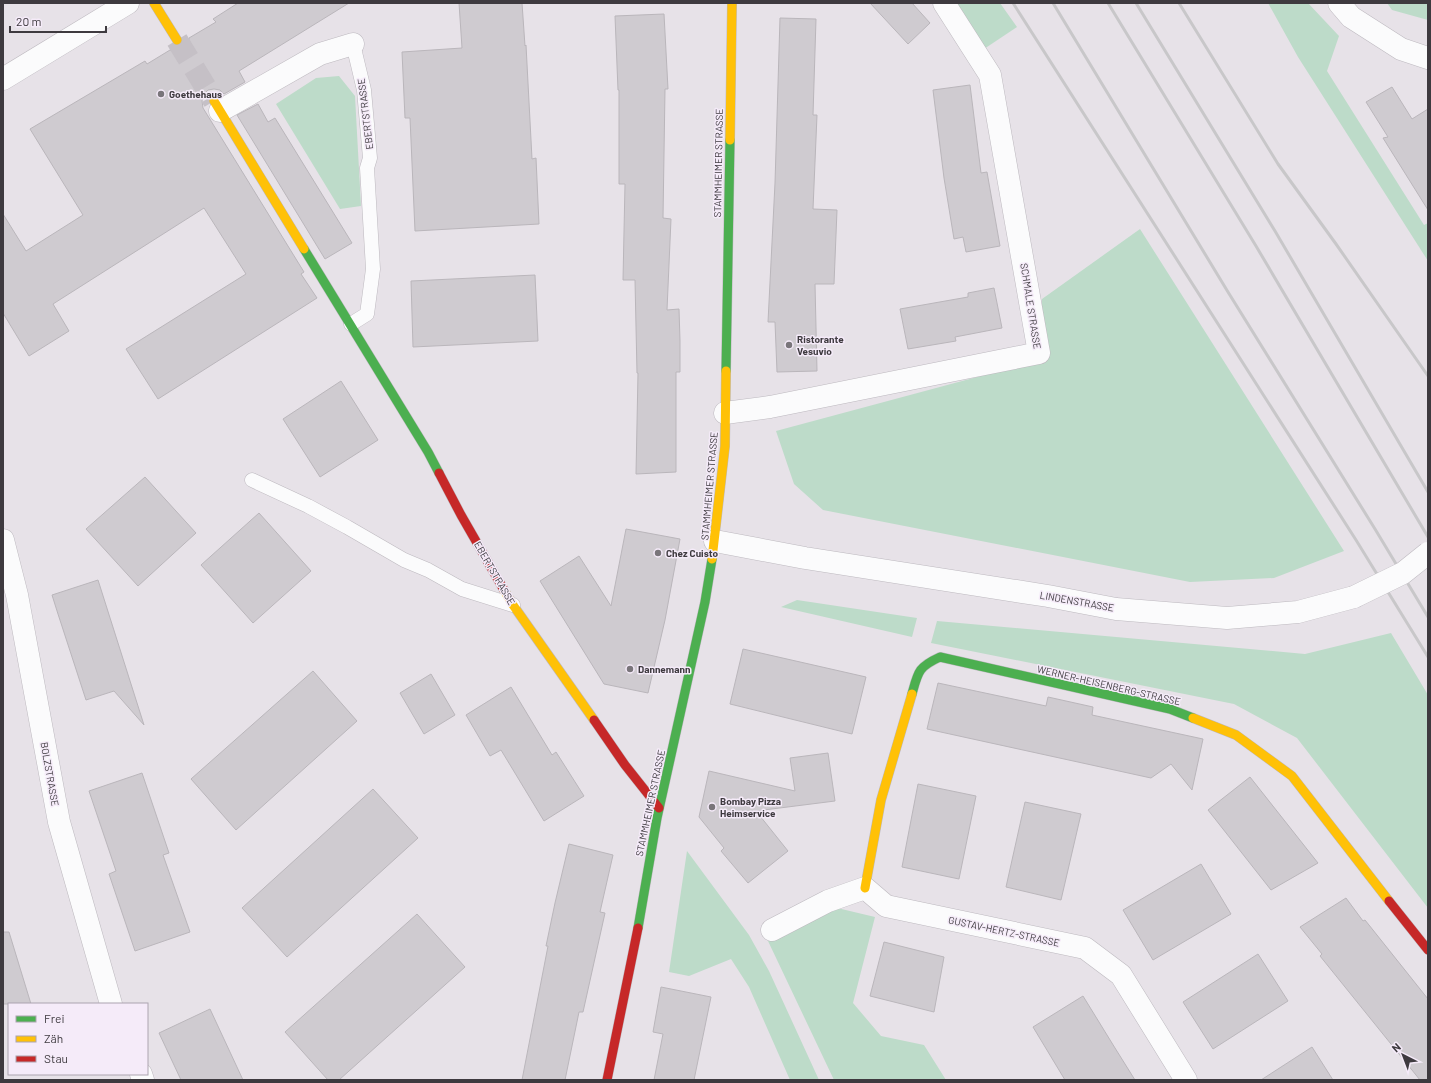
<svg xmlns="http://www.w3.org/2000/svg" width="1431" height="1083" viewBox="0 0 1431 1083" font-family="Barlow,sans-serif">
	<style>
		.green { fill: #bddbc9 }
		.building { fill: #cfcbd0; stroke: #bab6bb }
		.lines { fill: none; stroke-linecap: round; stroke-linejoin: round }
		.secondary-tunnel { stroke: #c5c0c6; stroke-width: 22; stroke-dasharray: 22 11; stroke-linecap: butt }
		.lane-casing { stroke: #bdb9bf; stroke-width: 15 }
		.street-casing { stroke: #bdb9bf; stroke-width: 23 }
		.fast-casing { stroke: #bdb9bf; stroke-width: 10 }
		.slow-casing { stroke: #bdb9bf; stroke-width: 10 }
		.jam-casing { stroke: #bdb9bf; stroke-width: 10 }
		.lane { stroke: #fbfbfc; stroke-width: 14 }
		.street { stroke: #fbfbfc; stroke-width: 22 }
		.fast { stroke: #4caf50; stroke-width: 9 }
		.slow { stroke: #ffc107; stroke-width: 9 }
		.jam { stroke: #c62828; stroke-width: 9 }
		.rail { stroke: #c8c7c9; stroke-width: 3 }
		.street-bridge-casing { stroke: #bdb9bf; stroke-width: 23; stroke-linecap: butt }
		.street-bridge { stroke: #fbfbfc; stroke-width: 22 }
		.poi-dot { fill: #79757a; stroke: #f5ebf9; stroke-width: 1.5 }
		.labels { text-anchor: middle; stroke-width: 3; stroke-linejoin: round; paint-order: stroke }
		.poi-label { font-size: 10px; font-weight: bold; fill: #3e3a3f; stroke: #f5ebf9; text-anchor: start }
		.street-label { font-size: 10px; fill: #3e3a3f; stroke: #f5ebf9 }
	</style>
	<rect width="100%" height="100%" fill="#e7e2e8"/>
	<!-- green -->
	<path class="green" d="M 954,3 L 1000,3 L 1017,27 L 984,49 Z
		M 1268,3 L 1308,3 L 1339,36 L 1327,71 L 1424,225 L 1428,223 L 1428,261 L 1298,57 Z
		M 1387,3 L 1428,3 L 1428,20 L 1392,10 Z
		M 339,76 L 355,96 L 361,206 L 340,209 L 276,104 L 316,78 Z
		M 1140,229 L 1344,551 L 1274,578 L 1190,582 L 823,510 L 794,484 L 776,431 L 1040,360 L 1042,299 Z
		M 797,600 L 917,618 L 912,637 L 781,607 Z
		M 937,621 L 1305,654 L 1391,633 L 1428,695 L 1428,908 L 1297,738 L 1234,704 L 931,643 Z
		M 687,851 L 749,935 L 769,971 L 819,1080 L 790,1080 L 749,987 L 731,959 L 689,976 L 669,972 Z
		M 833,907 L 875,917 L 853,1003 L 881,1036 L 924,1045 L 946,1080 L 834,1080 L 768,941 Z"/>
	<!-- building -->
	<path class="building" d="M 238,3 L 349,3 L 239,71 L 245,82 L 224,94 L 220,90 L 214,89 L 208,90 L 203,95 L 202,101 L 203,108 L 304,272 L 301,274 L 317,298 L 158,399 L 126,349 L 246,274 L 204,208 L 53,304 L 69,331 L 29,356 L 3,313 L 3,214 L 26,251 L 83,215 L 30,129 L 145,61 L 147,64 L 170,50 L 177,52 L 183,51 L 188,46 L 189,38 L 216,22 L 213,19 Z
		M 459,3 L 522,3 L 525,46 L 526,45 L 532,159 L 536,158 L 539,224 L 415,231 L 410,118 L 405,118 L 402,52 L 462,48 Z
		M 870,3 L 912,3 L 930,23 L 908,44 Z
		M 664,14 L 668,89 L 665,89 L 663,218 L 671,219 L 667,310 L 679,309 L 680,341 L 680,372 L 676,372 L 676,472 L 636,474 L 638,373 L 637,373 L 635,280 L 623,280 L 625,184 L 619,184 L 619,90 L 618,90 L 615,16 Z
		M 780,18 L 816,19 L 813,115 L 817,115 L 813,209 L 837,210 L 834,284 L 815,284 L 817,371 L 777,372 L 775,322 L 768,322 L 775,183 Z
		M 970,85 L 981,173 L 987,172 L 1000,246 L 966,252 L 963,237 L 954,239 L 944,178 L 933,90 Z
		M 1392,87 L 1412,119 L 1428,109 L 1428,210 L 1383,138 L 1388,137 L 1366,102 Z
		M 258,104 L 268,122 L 275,118 L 352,243 L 325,259 L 237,115 Z
		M 535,275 L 538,341 L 413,347 L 411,281 Z
		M 994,288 L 1002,328 L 955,337 L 956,341 L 908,349 L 900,309 L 968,297 L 968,293 Z
		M 341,381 L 378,440 L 320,477 L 283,419 Z
		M 145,477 L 196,533 L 138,586 L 86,529 Z
		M 259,513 L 311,571 L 253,623 L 201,565 Z
		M 626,529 L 680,539 L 665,620 L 648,693 L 604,684 L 540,581 L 579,556 L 611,606 Z
		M 98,580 L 144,725 L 114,691 L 86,700 L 58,614 L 52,595 Z
		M 743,649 L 866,677 L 852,734 L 730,704 Z
		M 313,671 L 357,721 L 236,830 L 191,779 Z
		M 431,674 L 455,715 L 424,734 L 400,693 Z
		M 938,683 L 1046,706 L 1048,697 L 1093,707 L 1092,715 L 1203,739 L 1192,790 L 1171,764 L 1151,778 L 927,729 Z
		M 511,687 L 552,755 L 556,752 L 584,796 L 544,821 L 501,750 L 490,756 L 466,715 Z
		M 828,753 L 835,801 L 756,811 L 788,851 L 748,883 L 721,851 L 724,848 L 699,817 L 709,771 L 795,791 L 790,758 Z
		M 142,773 L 169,853 L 163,855 L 190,932 L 135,951 L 109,874 L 116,871 L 89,791 Z
		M 1250,777 L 1318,863 L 1271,890 L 1208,810 Z
		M 918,784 L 976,796 L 959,879 L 902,867 Z
		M 373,789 L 418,838 L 287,957 L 242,908 Z
		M 1025,802 L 1081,814 L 1061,900 L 1006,887 Z
		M 569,844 L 613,855 L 600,912 L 605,913 L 583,1012 L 579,1012 L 565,1080 L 522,1080 L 548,946 L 546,946 L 555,903 Z
		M 1201,864 L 1231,914 L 1153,960 L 1123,910 Z
		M 1346,898 L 1363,921 L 1365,920 L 1428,999 L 1428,1080 L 1420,1080 L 1320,956 L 1322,954 L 1300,927 Z
		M 417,914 L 465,967 L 339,1080 L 328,1080 L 285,1032 Z
		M 3,932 L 9,932 L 31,1004 L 3,1004 Z
		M 884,942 L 944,957 L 934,1012 L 870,996 Z
		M 1258,954 L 1288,1001 L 1213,1049 L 1183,1002 Z
		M 661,987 L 711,997 L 694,1080 L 654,1080 L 663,1034 L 653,1032 Z
		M 1083,996 L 1115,1048 L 1135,1080 L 1065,1080 L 1033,1027 Z
		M 210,1009 L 243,1080 L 181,1080 L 159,1033 Z
		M 1312,1047 L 1333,1080 L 1261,1080 Z"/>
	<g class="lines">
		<!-- secondary-tunnel -->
		<path class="secondary-tunnel" d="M 177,40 L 214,101"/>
		<defs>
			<path id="lane" d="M 351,324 L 367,314 L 373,269 L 367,168 L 370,158 L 364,90 L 353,44
				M 252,480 L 308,506 L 347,527 L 404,560 L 428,570 L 462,589 L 513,605"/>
			<path id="street" d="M 1339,3 L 1351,17 L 1401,49 L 1428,58
				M 3,79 L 128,3
				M 220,111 L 320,54 L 353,44
				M 725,413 L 770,407 L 1039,353 L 990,75 L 944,3
				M 3,540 L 17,595 L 59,822 L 111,1004
				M 715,541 L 805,558 L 1048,596 L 1116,609 L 1227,618 L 1298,612 L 1354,597
				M 772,930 L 828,901 L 865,888 L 886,906 L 1085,948 L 1121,975 L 1186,1080
				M 141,1074 L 143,1080"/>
			<path id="fast" d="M 304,249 L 428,452 L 439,473
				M 726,371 L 730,140
				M 912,694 C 918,672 918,667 940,657 L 1170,709 L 1193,718
				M 638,928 L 657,818 L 705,602 L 712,559"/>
			<path id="slow" d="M 154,3 L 177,40
				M 214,101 L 304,249
				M 730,140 L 732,3
				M 712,559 L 725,446 L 726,371
				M 504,590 L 513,605 L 594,720
				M 1193,718 L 1236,735 L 1292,776 L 1389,901
				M 865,888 L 881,800 L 912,694"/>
			<path id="jam" d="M 439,473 L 461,515 L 504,590
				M 594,720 L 625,765 L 659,808
				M 1389,901 L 1428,950
				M 607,1080 L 638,928"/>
		</defs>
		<!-- lane casing -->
		<use href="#lane" class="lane-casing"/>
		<!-- street casing -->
		<use href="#street" class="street-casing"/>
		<!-- fast casing -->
		<use href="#fast" class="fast-casing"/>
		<!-- slow casing -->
		<use href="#slow" class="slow-casing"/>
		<!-- jam casing -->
		<use href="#jam" class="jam-casing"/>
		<!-- lane -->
		<use href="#lane" class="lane"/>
		<!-- street -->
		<use href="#street" class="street"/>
		<!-- fast -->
		<use href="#fast" class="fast"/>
		<!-- slow -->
		<use href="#slow" class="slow"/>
		<!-- jam -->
		<use href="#jam" class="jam"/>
		<!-- rail -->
		<path class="rail" d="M 1013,3 L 1356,540 L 1428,657
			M 1053,3 L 1228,292 L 1375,529 L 1428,617
			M 1108,3 L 1256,246 L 1428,537
			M 1136,3 L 1275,231 L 1428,492
			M 1179,3 L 1278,164 L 1336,244 L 1428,376"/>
		<defs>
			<path id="street-bridge" d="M 1354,597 L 1403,573 L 1428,553"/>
		</defs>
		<!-- street-bridge casing -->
		<use href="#street-bridge" class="street-bridge-casing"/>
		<!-- street-bridge -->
		<use href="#street-bridge" class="street-bridge"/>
	</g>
	<!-- markers -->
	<g class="poi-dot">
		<circle cx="161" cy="94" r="4"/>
		<circle cx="789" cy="345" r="4"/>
		<circle cx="658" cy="553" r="4"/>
		<circle cx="630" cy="669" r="4"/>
		<circle cx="712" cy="807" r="4"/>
	</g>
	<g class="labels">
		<!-- poi labels -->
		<g class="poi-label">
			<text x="169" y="98">Goethehaus</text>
			<text x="797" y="343">Ristorante<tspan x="797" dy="12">Vesuvio</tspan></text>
			<text x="666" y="557">Chez Cuisto</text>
			<text x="638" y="673">Dannemann</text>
			<text x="720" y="805">Bombay Pizza<tspan x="720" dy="12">Heimservice</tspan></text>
		</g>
		<!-- street labels -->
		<g class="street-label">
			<text transform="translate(365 114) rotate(-97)" y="4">EBERTSTRASSE</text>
			<text transform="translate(718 163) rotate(-89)" y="4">STAMMHEIMER STRASSE</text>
			<text transform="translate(1031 306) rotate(81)" y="4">SCHMALE STRASSE</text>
			<text transform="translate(709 486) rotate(-85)" y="4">STAMMHEIMER STRASSE</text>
			<text transform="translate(495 573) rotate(60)" y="4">EBERTSTRASSE</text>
			<text transform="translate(1077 601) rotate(10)" y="4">LINDENSTRASSE</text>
			<text transform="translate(1109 685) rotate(13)" y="4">WERNER-HEISENBERG-STRASSE</text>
			<text transform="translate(50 774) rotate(80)" y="4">BOLZSTRASSE</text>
			<text transform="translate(650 803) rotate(-78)" y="4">STAMMHEIMER STRASSE</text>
			<text transform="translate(1004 931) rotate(12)" y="4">GUSTAV-HERTZ-STRASSE</text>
		</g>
	</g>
	<!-- border -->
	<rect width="1431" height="1083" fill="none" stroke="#3e3a3f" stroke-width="8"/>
	<!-- legend -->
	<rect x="8" y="1003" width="140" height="72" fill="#f5ebf9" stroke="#aca4af"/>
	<rect x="16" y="1016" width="20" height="6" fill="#4caf50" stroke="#aca4af"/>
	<text x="44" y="1023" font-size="12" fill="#3e3a3f">Frei</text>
	<rect x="16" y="1036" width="20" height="6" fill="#ffc107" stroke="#aca4af"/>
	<text x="44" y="1043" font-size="12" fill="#3e3a3f">Zäh</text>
	<rect x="16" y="1056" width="20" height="6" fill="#c62828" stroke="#aca4af"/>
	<text x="44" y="1063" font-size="12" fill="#3e3a3f">Stau</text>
	<!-- north arrow -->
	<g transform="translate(1403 1055) rotate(318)" stroke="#f5ebf9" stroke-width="3" paint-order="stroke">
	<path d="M0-3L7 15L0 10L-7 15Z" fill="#3e3a3f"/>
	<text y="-6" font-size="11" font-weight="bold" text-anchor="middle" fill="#3e3a3f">N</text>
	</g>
	<!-- scale -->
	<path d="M10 26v6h96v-6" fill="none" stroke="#3e3a3f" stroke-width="2"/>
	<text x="16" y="26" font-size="12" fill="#3e3a3f" stroke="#f5ebf9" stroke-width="3" paint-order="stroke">20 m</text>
</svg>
